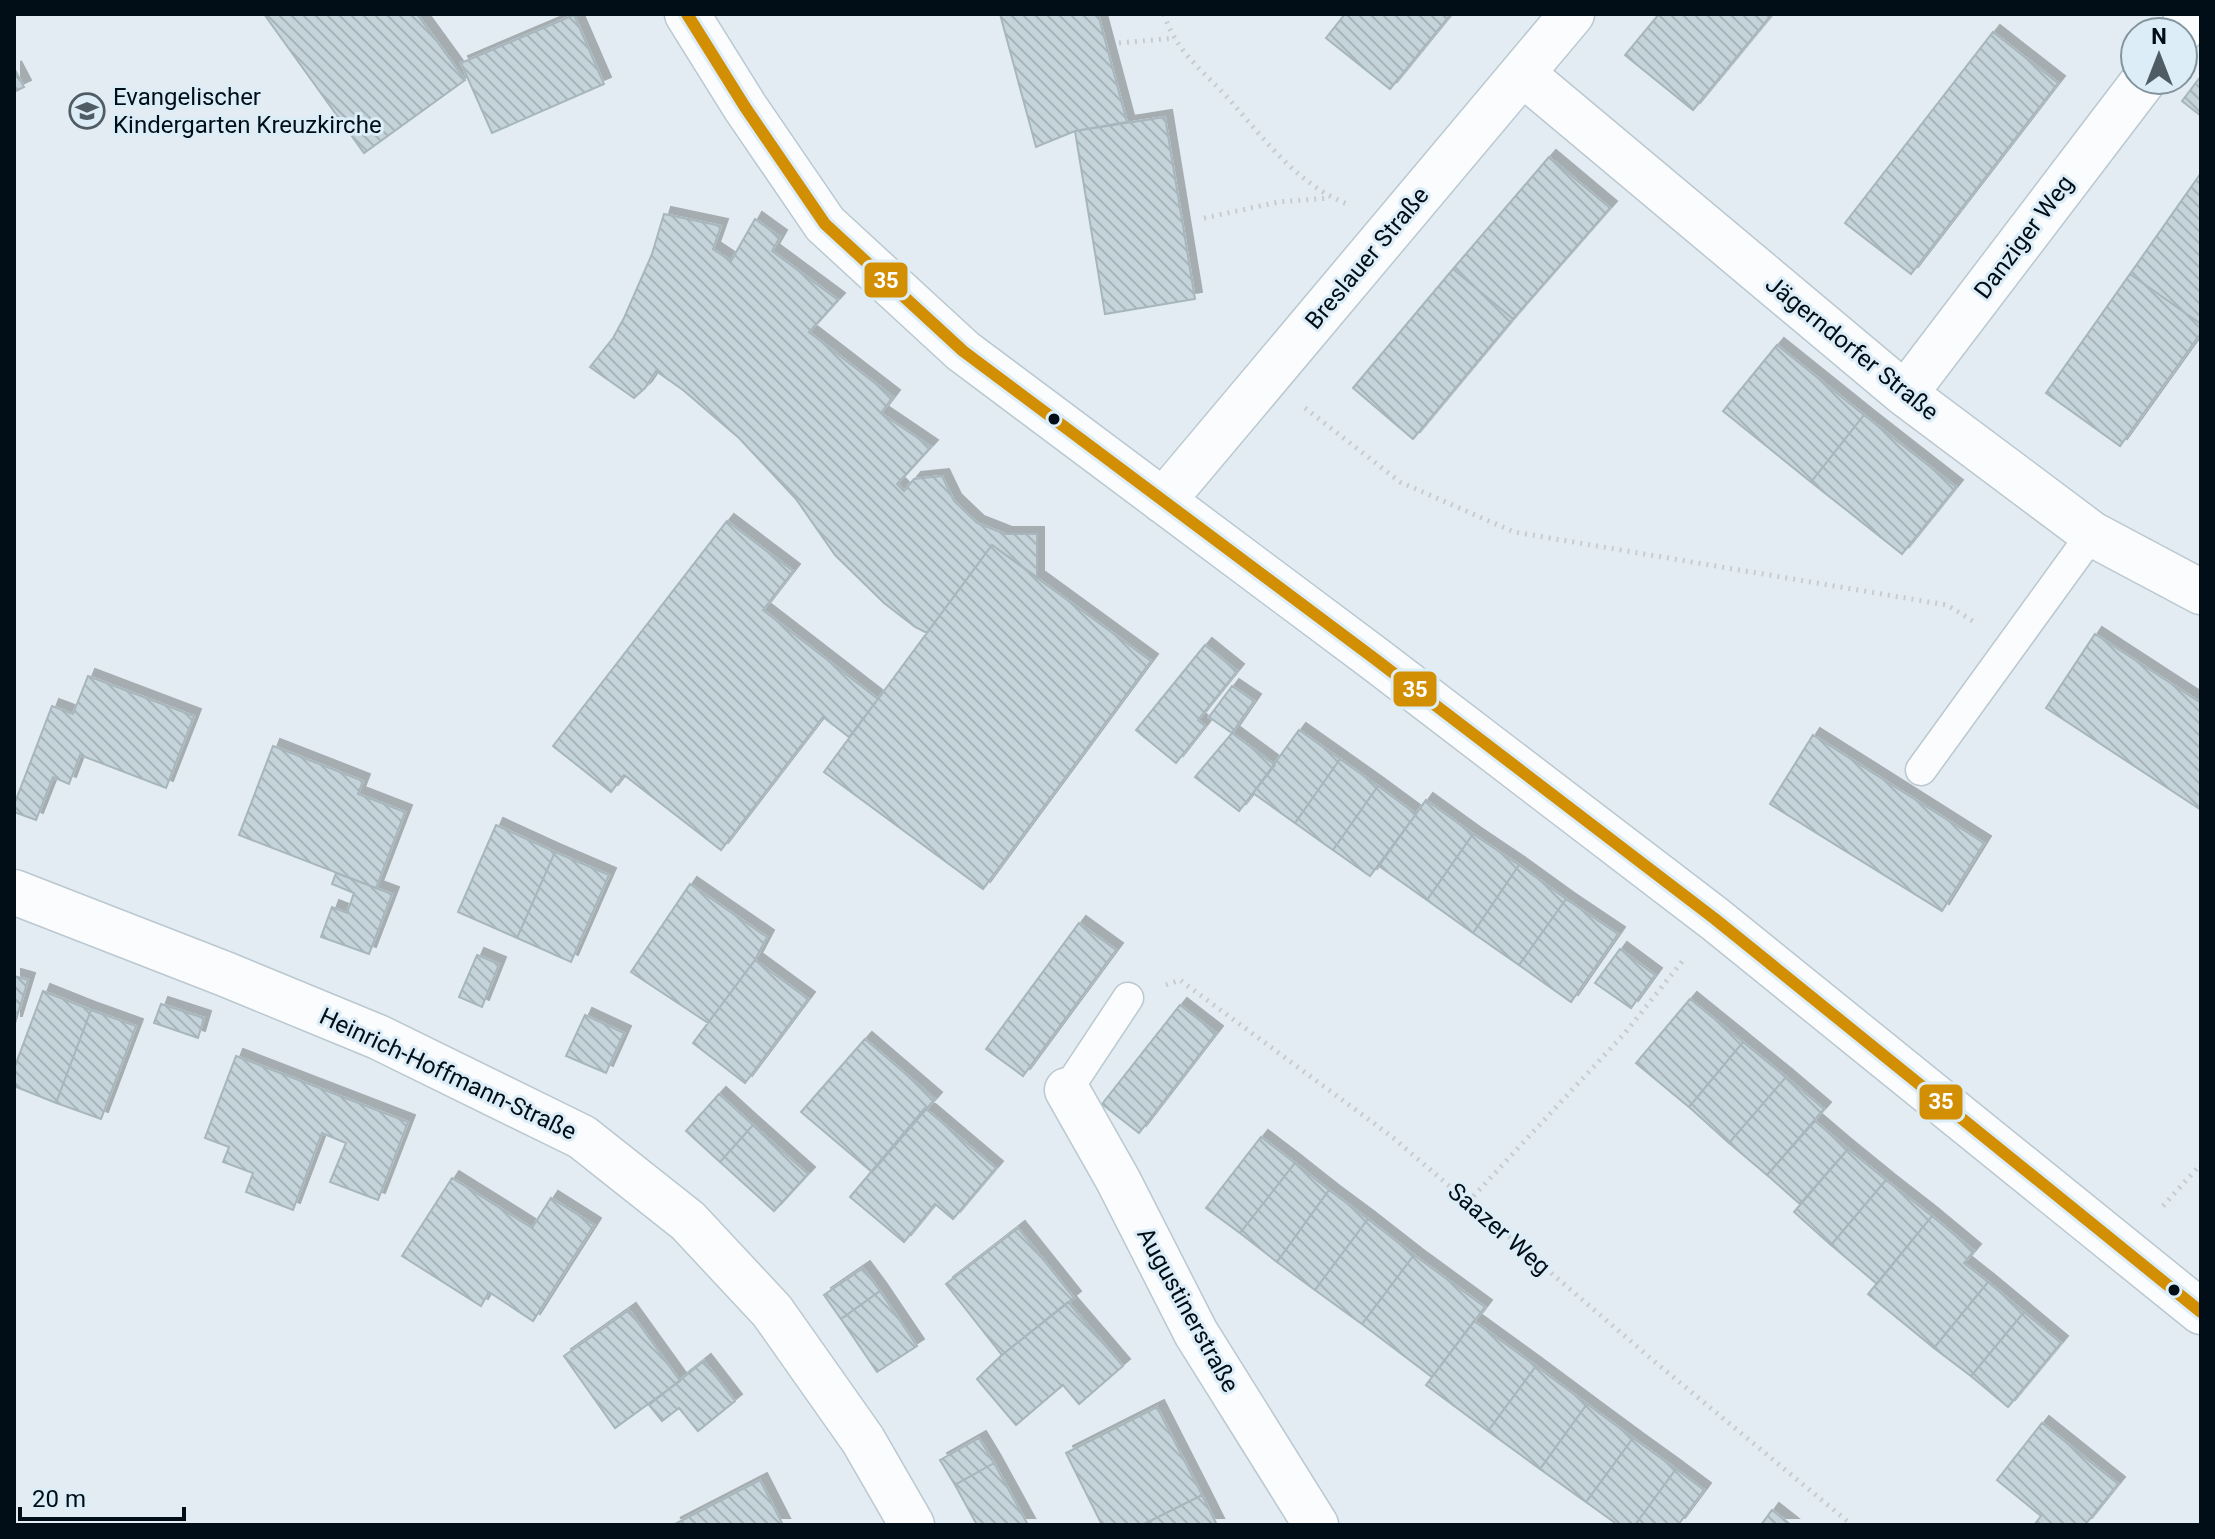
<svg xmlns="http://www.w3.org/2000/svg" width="2215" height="1539" viewBox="0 0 2215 1539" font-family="Roboto,sans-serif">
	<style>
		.building { fill: url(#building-back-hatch); stroke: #a7b6bc; stroke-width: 2; filter: url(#shadow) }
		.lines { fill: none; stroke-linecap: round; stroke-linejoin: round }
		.lane-casing { stroke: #bbc8d0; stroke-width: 33 }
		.street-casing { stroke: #bbc8d0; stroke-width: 47 }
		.path { stroke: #c8ccce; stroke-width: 5; stroke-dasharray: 2 6; stroke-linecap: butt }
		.lane { stroke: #fbfcfd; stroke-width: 30 }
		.street { stroke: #fbfcfd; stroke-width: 44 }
		.bus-1-casing { stroke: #dcedf8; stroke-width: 18 }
		.bus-1 { stroke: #d28f03; stroke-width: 12 }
		.bus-dot { fill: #010e17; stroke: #dcedf8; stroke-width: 3 }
		.labels { text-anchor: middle; stroke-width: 6; stroke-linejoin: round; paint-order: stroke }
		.poi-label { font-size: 24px; fill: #010e17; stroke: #dcedf8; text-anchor: start }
		.street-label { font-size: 24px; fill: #010e17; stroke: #dcedf8 }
		.line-badge { stroke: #dcedf8; stroke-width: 3 }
		.badge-label { font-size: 22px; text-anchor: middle; font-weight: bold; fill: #fff }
	</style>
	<defs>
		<pattern id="building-back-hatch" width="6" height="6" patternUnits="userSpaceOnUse" patternTransform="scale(2)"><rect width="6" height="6" fill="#c5d4da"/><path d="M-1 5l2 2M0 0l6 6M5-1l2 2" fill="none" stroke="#a7b5ba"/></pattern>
		<filter id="shadow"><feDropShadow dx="7" dy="-7" stdDeviation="0" flood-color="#0004"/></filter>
	</defs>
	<rect width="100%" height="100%" fill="#e2ecf2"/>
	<!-- building -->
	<path class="building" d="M 264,14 L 417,14 L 465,80 L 364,153 Z
		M 1000,14 L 1098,14 L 1127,122 L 1075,131 L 1036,147 Z
		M 1345,14 L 1451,14 L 1390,89 L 1326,38 Z
		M 1659,14 L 1772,14 L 1693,110 L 1625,55 Z
		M 574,15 L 604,84 L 492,133 L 461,63 Z
		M 1993,32 L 2058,83 L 1911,274 L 1845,223 Z
		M 14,68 L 24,87 L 14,92 Z
		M 2201,76 L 2201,116 L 2182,101 Z
		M 1165,117 L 1195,299 L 1105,314 L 1075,131 Z
		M 1549,157 L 1610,208 L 1513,319 L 1453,269 Z
		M 2201,173 L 2201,324 L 2130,274 Z
		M 664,214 L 721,226 L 713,249 L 731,261 L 755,219 L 780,237 L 772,251 L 838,300 L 809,332 L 893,397 L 881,413 L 931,447 L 897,484 L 904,491 L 914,479 L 942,476 L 954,501 L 977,523 L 1005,534 L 1037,534 L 1037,577 L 992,545 L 927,633 L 915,627 L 884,603 L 835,555 L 796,499 L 739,438 L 683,390 L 656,371 L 645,388 L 634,398 L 590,367 L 613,338 L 624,318 L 652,254 Z
		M 1453,269 L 1513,319 L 1413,439 L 1353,388 Z
		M 2130,274 L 2201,324 L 2201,333 L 2120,446 L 2046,393 Z
		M 1777,345 L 1864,415 L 1811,482 L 1723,411 Z
		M 1864,415 L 1956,487 L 1902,554 L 1811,482 Z
		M 727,521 L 793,571 L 763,610 L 878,699 L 849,737 L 823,717 L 721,850 L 624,775 L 611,792 L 553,746 Z
		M 992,545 L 1151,661 L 983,889 L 824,772 Z
		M 2095,634 L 2201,703 L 2201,810 L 2046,708 Z
		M 1205,645 L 1237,671 L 1198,720 L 1205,726 L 1176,763 L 1136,730 Z
		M 88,676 L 194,716 L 166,788 L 80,755 L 69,784 L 53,777 L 36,820 L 14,812 L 14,805 L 52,706 L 73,714 Z
		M 1232,686 L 1254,701 L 1232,733 L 1209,717 Z
		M 1299,730 L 1340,759 L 1295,823 L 1253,793 Z
		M 1232,733 L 1275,765 L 1239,811 L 1195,777 Z
		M 1813,735 L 1984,843 L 1942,911 L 1770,804 Z
		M 273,746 L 363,781 L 358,794 L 405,812 L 376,888 L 239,835 Z
		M 1340,759 L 1378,786 L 1333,850 L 1295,823 Z
		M 1378,786 L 1416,814 L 1370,876 L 1333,850 Z
		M 1426,800 L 1473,834 L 1427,900 L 1379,866 Z
		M 496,825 L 555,852 L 517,938 L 458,912 Z
		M 1473,834 L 1519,865 L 1473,933 L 1427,900 Z
		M 555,852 L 609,875 L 571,962 L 517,938 Z
		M 1519,865 L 1566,899 L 1519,965 L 1473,933 Z
		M 336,873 L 392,894 L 369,954 L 321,937 L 332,907 L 347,913 L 354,893 L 332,884 Z
		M 690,884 L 767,937 L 755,960 L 708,1023 L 631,972 Z
		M 1566,899 L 1618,934 L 1571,1002 L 1519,965 Z
		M 1079,923 L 1116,950 L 1023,1076 L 986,1049 Z
		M 1620,949 L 1655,975 L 1631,1008 L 1595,983 Z
		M 477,955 L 499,964 L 482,1007 L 459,997 Z
		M 755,960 L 808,999 L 745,1083 L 693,1043 Z
		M 14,976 L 28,980 L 15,1023 L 14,1023 Z
		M 43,991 L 91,1010 L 56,1103 L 14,1086 L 14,1069 Z
		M 1690,999 L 1743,1042 L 1689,1107 L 1636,1063 Z
		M 161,1004 L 204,1018 L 198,1038 L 154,1023 Z
		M 1180,1005 L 1216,1033 L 1139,1133 L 1102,1104 Z
		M 91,1010 L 136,1026 L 101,1119 L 56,1103 Z
		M 585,1015 L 624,1033 L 606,1073 L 566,1056 Z
		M 865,1039 L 935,1099 L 872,1172 L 801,1112 Z
		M 1743,1042 L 1786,1077 L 1729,1143 L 1689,1107 Z
		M 236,1056 L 408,1122 L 378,1200 L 330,1182 L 346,1143 L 322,1133 L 293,1210 L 246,1192 L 253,1173 L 223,1162 L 229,1147 L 205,1138 Z
		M 1786,1077 L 1824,1109 L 1767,1175 L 1729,1143 Z
		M 719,1094 L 753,1125 L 720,1162 L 686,1131 Z
		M 925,1108 L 996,1168 L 953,1219 L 935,1204 L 904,1242 L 850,1197 Z
		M 1815,1121 L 1848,1149 L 1800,1204 L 1767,1175 Z
		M 753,1125 L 808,1174 L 774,1211 L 720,1162 Z
		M 1261,1137 L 1295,1163 L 1240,1233 L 1206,1208 Z
		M 1848,1149 L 1886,1180 L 1831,1245 L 1794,1212 Z
		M 1295,1163 L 1329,1190 L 1277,1262 L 1240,1233 Z
		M 452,1178 L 532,1228 L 551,1198 L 594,1225 L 533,1321 L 489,1292 L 481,1306 L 402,1256 Z
		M 1886,1180 L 1932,1216 L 1877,1284 L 1831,1245 Z
		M 1329,1190 L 1368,1219 L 1315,1290 L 1277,1262 Z
		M 1932,1216 L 1974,1251 L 1964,1263 L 1988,1282 L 1934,1348 L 1868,1294 Z
		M 1368,1219 L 1414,1255 L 1362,1324 L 1315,1290 Z
		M 1018,1228 L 1074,1298 L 1002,1355 L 946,1284 Z
		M 1414,1255 L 1485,1307 L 1432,1377 L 1362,1324 Z
		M 863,1268 L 880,1291 L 841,1319 L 824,1295 Z
		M 1988,1282 L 2024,1312 L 1971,1376 L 1934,1348 Z
		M 880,1291 L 917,1346 L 877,1372 L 841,1319 Z
		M 1068,1302 L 1123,1366 L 1079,1404 L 1063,1385 L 1016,1425 L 977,1379 L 1002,1355 Z
		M 629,1310 L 680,1381 L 615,1428 L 564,1356 Z
		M 2024,1312 L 2061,1343 L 2008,1407 L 1971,1376 Z
		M 1474,1321 L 1536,1366 L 1488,1431 L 1426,1385 Z
		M 704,1361 L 735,1401 L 698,1431 L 679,1408 L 662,1421 L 649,1405 Z
		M 1536,1366 L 1587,1404 L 1540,1469 L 1488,1431 Z
		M 1587,1404 L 1633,1438 L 1586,1502 L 1540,1469 Z
		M 1157,1407 L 1202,1495 L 1142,1525 L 1102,1525 L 1066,1453 Z
		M 2042,1423 L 2118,1484 L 2085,1525 L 2034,1525 L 2041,1516 L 1997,1480 Z
		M 979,1438 L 994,1463 L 955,1485 L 940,1460 Z
		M 1633,1438 L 1676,1469 L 1635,1525 L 1618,1525 L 1586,1502 Z
		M 994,1463 L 1028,1525 L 977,1525 L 955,1485 Z
		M 1676,1469 L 1704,1490 L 1678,1525 L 1635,1525 Z
		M 760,1480 L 783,1525 L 673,1525 Z
		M 1202,1495 L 1217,1525 L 1142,1525 Z
		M 1772,1510 L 1791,1525 L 1761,1525 Z"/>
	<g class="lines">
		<defs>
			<path id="lane" d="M 1921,770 L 2092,534
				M 1067,1090 L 1128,998"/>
			<path id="street" d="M 687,14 L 745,107 L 825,224 L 963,351 L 1375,659 L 1715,919 L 2201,1312
				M 2180,32 L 2194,14
				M 1523,74 L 1905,394 L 2092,534 L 2201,592
				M 1905,394 L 2144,80
				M 1163,501 L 1572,14
				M 14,892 L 225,974 L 378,1037 L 582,1137 L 688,1221 L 772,1311 L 863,1440 L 912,1525
				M 1067,1090 L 1118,1180 L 1196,1333 L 1316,1525"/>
		</defs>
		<!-- lane casing -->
		<use href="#lane" class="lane-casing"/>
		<!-- street casing -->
		<use href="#street" class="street-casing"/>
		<!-- path -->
		<path class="path" d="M 1164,14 C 1175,50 1202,70 1227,97 C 1262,136 1296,184 1347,204
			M 1119,43 L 1175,38
			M 1204,218 L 1279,202 L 1330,198
			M 1305,408 L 1400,482 L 1514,532 L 1947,605 L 1976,623
			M 1166,985 L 1180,980 L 1391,1136 L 1655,1362 L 1852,1525
			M 1468,1202 L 1625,1033 L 1685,958
			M 2163,1206 L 2201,1164"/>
		<!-- lane -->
		<use href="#lane" class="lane"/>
		<!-- street -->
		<use href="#street" class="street"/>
		<defs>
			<path id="bus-1" d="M 687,14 L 745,107 L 825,224 L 963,351 L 1375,659 L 1715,919 L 2201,1312"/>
		</defs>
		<!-- bus-1 casing -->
		<use href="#bus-1" class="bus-1-casing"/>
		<!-- bus-1 -->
		<use href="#bus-1" class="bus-1"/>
	</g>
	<!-- icons -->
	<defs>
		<symbol id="school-ring" viewBox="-11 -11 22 22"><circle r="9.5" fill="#dcedf8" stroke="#505c64" stroke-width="1.5"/><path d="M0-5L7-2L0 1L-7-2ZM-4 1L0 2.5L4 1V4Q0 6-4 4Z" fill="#505c64"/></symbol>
	</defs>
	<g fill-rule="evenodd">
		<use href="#school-ring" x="67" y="91" width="40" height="40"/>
	</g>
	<!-- markers -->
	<g class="bus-dot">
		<circle cx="1054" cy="419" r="7"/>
		<circle cx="2174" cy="1290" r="7"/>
	</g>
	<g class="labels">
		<!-- poi labels -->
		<g class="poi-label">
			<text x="113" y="105">Evangelischer<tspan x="113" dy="28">Kindergarten Kreuzkirche</tspan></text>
		</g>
		<!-- street labels -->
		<g class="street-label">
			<text transform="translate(2024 237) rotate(-53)" y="8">Danziger Weg</text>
			<text transform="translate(1367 258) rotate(-50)" y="8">Breslauer Straße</text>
			<text transform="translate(1852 348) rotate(39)" y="8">Jägerndorfer Straße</text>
			<text transform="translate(448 1074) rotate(25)" y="8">Heinrich-Hoffmann-Straße</text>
			<text transform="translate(1499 1229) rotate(41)" y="8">Saazer Weg</text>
			<text transform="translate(1188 1310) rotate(61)" y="8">Augustinerstraße</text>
		</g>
	</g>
	<g class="line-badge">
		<rect x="863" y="261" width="46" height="38" rx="8" fill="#d28f03"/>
		<rect x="1392" y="670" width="46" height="38" rx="8" fill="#d28f03"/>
		<rect x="1918" y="1083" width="46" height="38" rx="8" fill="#d28f03"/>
	</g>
	<g class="badge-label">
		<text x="886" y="288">35</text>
		<text x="1415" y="697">35</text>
		<text x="1941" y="1109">35</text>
	</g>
	<!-- border -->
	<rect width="2215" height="1539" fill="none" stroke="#010e17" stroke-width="32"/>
	<!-- north arrow -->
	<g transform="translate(2159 56)"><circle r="38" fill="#dcedf8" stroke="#84949e" stroke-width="2"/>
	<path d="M0-6L14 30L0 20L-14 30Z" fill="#505c64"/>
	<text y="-12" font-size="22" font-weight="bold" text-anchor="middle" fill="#010e17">N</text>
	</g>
	<!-- scale -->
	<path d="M20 1507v12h164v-12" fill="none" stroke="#010e17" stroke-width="4"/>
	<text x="32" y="1507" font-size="24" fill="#010e17" stroke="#dcedf8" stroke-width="6" paint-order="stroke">20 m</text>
</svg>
